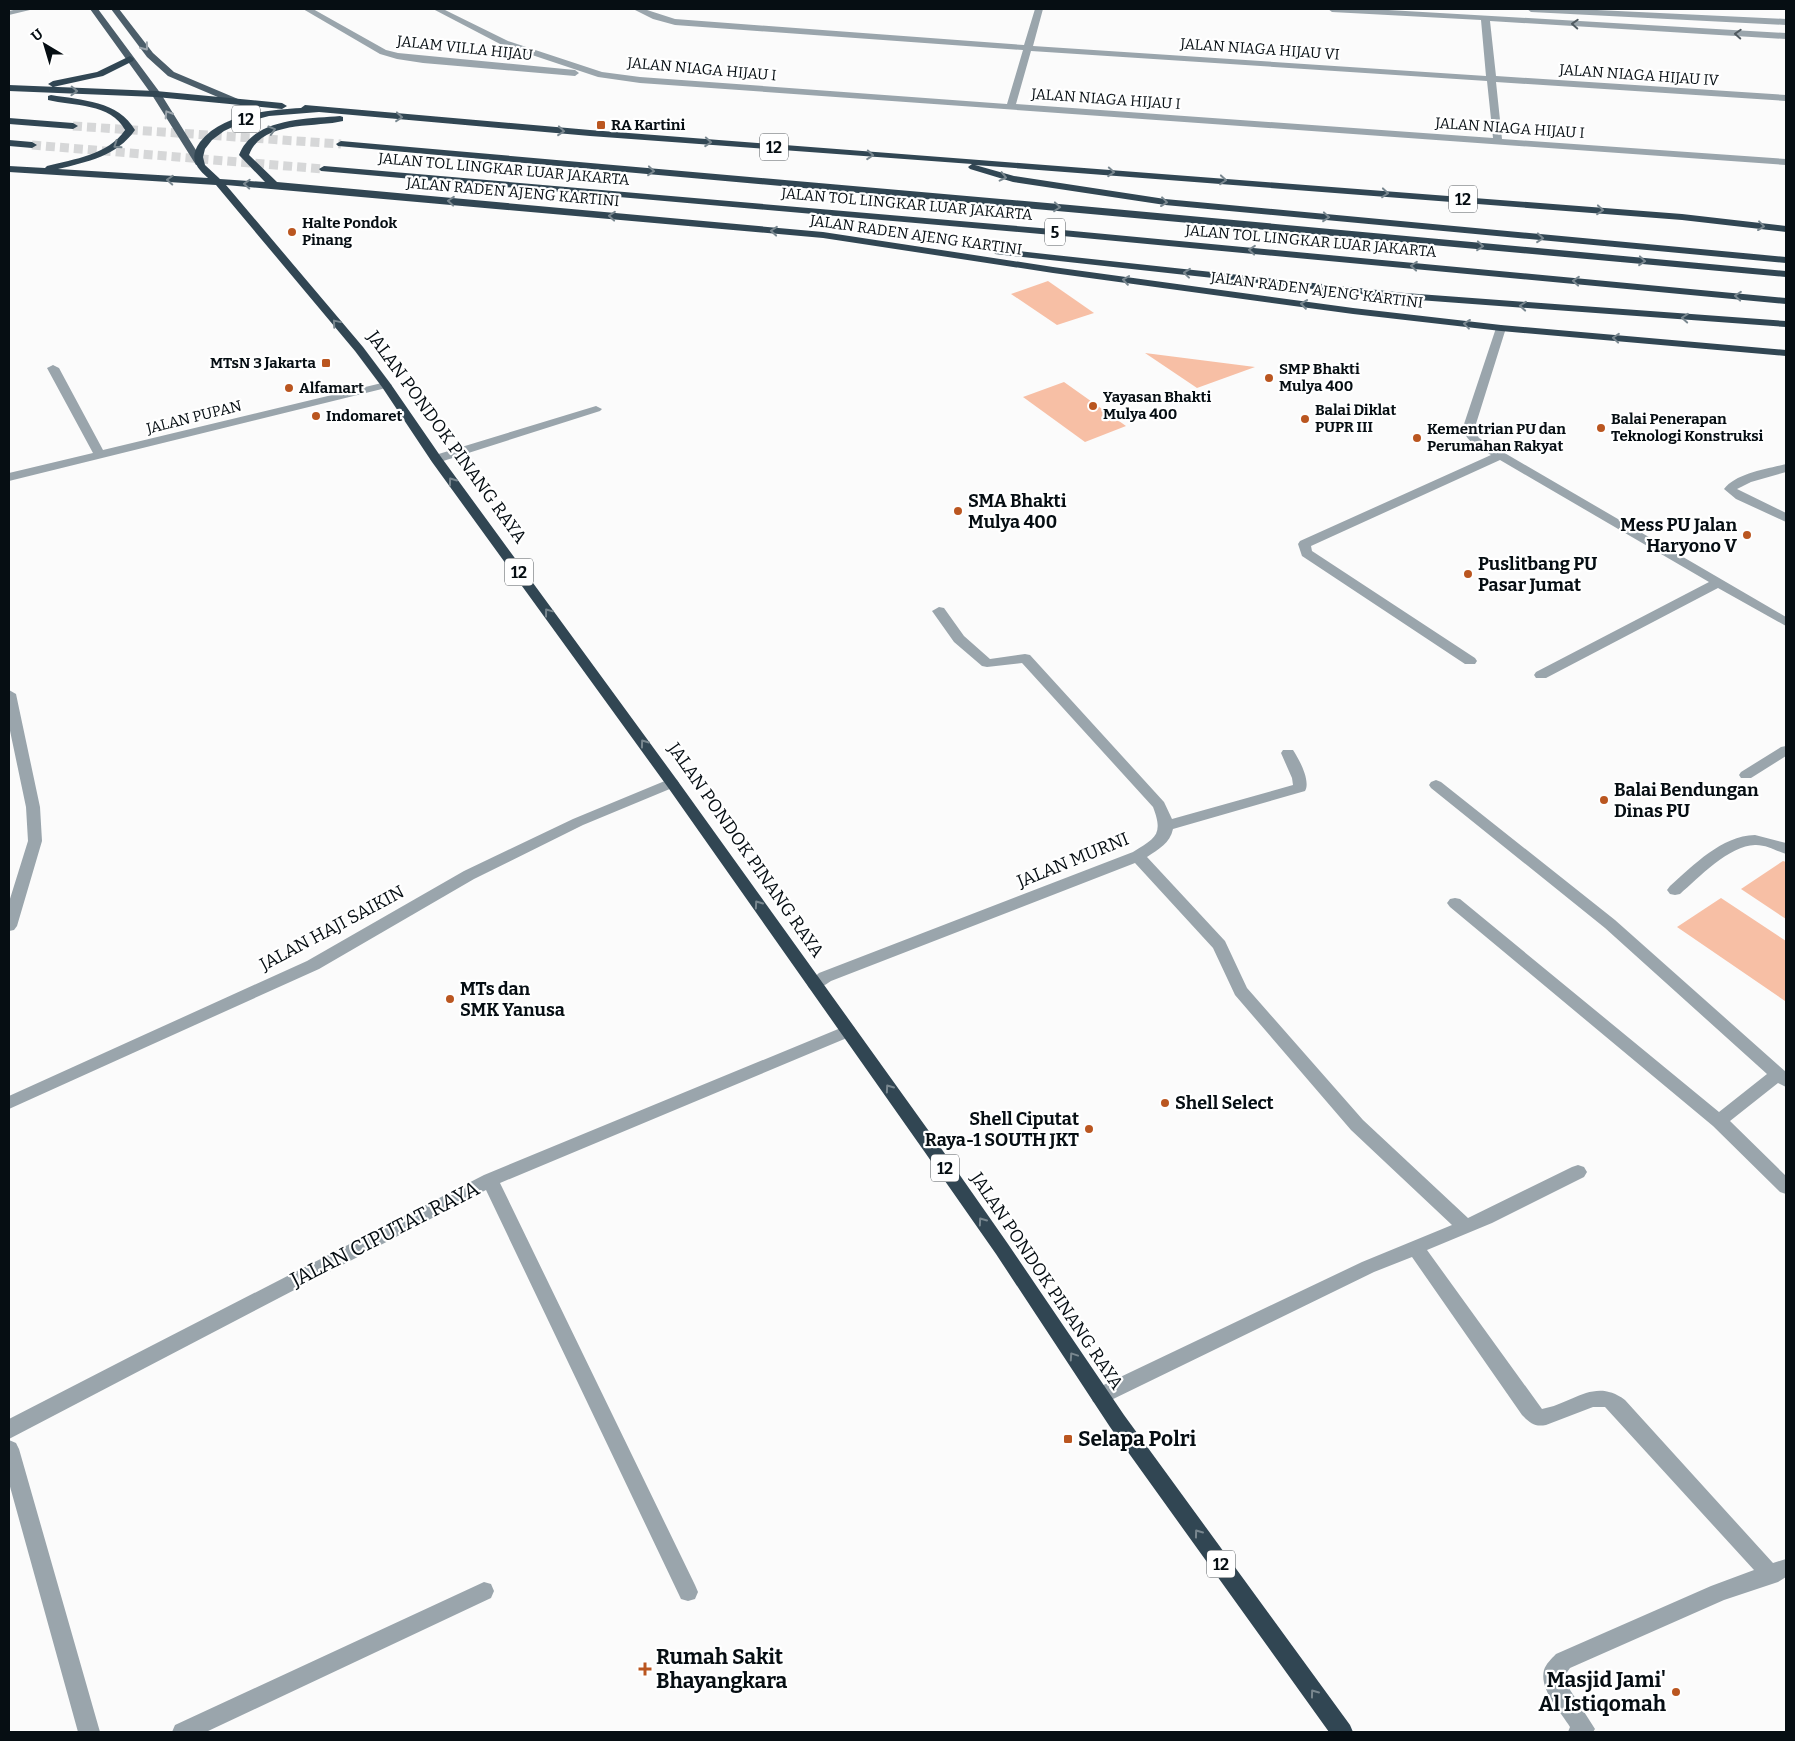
<svg xmlns="http://www.w3.org/2000/svg" width="1795" height="1741" viewBox="0 0 1795 1741" font-family="Bitter,serif">
	<style>
		.green { fill: #f7bfa5 }
		.lines { fill: none; stroke-linecap: round; stroke-linejoin: round }
		.highway-tunnel { stroke: #d6d7d8; stroke-width: 9; stroke-dasharray: 9 5; stroke-linecap: butt }
		.minor { fill: #9aa5ac; fill-rule: evenodd }
		.major { fill: #4c5e6a; fill-rule: evenodd }
		.highway { fill: #314653; fill-rule: evenodd }
		.oneway { stroke: #505a60 }
		.oneway2 { stroke: #9da6ad }
		.oneway3 { stroke: #79878f }
		.poi-dot { fill: #ba5620; stroke: #fff; stroke-width: 2 }
		.labels { text-anchor: middle; stroke-width: 4.5; stroke-linejoin: round; paint-order: stroke }
		.far-street-label { font-size: 15px; fill: #060e13; stroke: #fff }
		.far-poi-label { font-size: 15px; font-weight: bold; fill: #060e13; stroke: #fff; text-anchor: start }
		.shield { fill: #fff; stroke: #51565a; stroke-width: 1 }
		.shield-label { font-size: 16px; font-weight: bold; fill: #060e13 }
		.street-label { font-size: 18px; fill: #060e13; stroke: #fff }
		.poi-label { font-size: 18px; font-weight: bold; fill: #060e13; stroke: #fff; text-anchor: start }
		.near-street-label { font-size: 21px; fill: #060e13; stroke: #fff }
		.near-poi-label { font-size: 21px; font-weight: bold; fill: #060e13; stroke: #fff; text-anchor: start }
	</style>
	<rect width="100%" height="100%" fill="#fbfbfb"/>
	<!-- green -->
	<path class="green" d="M 1048,281 L 1094,313 L 1057,325 L 1011,294 Z
		M 1145,353 L 1255,367 L 1197,388 Z
		M 1064,382 L 1126,426 L 1085,442 L 1023,397 Z
		M 1783,861 L 1786,862 L 1786,919 L 1741,889 Z
		M 1721,898 L 1786,941 L 1785,1001 L 1677,927 Z"/>
	<g class="lines">
		<!-- highway-tunnel -->
		<path class="highway-tunnel" d="M 73,126 L 341,144
			M 32,145 L 324,169"/>
		<!-- minor -->
		<path class="minor" d="M 18,9 L 34,9 L 9,15 L 9,11 Z
			M 303,9 L 313,9 L 386,50 L 398,53 L 575,70 L 579,73 L 575,76 L 423,63 L 397,59 L 380,54 Z
			M 433,9 L 443,9 L 508,41 L 602,72 L 640,77 L 1007,104 L 1023,50 L 675,25 L 653,19 L 633,9 L 644,9 L 675,19 L 1024,45 L 1035,9 L 1043,9 L 1033,46 L 1486,76 L 1481,20 L 1332,12 L 1328,9 L 1371,9 L 1786,33 L 1786,39 L 1490,21 L 1496,76 L 1786,95 L 1786,101 L 1496,82 L 1502,139 L 1786,159 L 1786,165 L 640,83 L 598,77 L 502,45 ZM 1031,51 L 1487,81 L 1493,138 L 1016,104 Z
			M 1527,9 L 1576,9 L 1786,19 L 1786,25 L 1531,12 Z
			M 1501,325 L 1506,328 L 1475,427 L 1476,433 L 1479,438 L 1786,617 L 1786,626 L 1718,588 L 1546,678 L 1536,678 L 1534,675 L 1536,672 L 1709,582 L 1500,460 L 1311,546 L 1312,551 L 1475,658 L 1477,661 L 1475,664 L 1465,664 L 1302,556 L 1298,544 L 1300,541 L 1491,455 C 1479,447 1465,442 1463,427 L 1496,328 Z
			M 53,365 L 59,368 L 103,450 L 386,382 L 392,385 L 390,387 L 9,481 L 9,473 L 93,453 L 47,368 Z
			M 596,406 L 602,409 L 600,411 L 440,462 L 436,463 L 430,459 L 432,456 Z
			M 1786,464 L 1786,472 L 1751,482 L 1737,489 L 1786,513 L 1786,522 L 1736,499 L 1724,489 C 1736,473 1767,469 1786,464 Z
			M 939,607 L 944,608 L 964,636 L 990,659 L 1025,654 L 1030,655 L 1164,802 L 1172,819 L 1293,785 L 1292,778 L 1281,753 L 1283,750 L 1293,750 C 1299,759 1311,781 1305,791 L 1173,829 C 1170,843 1159,849 1147,857 L 1225,941 L 1247,988 L 1363,1120 L 1468,1218 L 1572,1167 L 1578,1165 L 1584,1167 L 1587,1172 L 1584,1177 L 1492,1223 L 1427,1250 L 1542,1409 C 1573,1404 1594,1377 1625,1400 L 1773,1563 L 1786,1559 L 1786,1577 L 1778,1582 L 1724,1600 L 1570,1668 L 1565,1675 L 1565,1682 L 1595,1729 L 1593,1732 L 1568,1732 L 1570,1727 C 1561,1712 1539,1690 1544,1670 C 1546,1664 1551,1659 1556,1654 L 1711,1586 L 1754,1570 L 1605,1407 L 1593,1407 L 1546,1425 C 1534,1427 1530,1423 1522,1415 L 1412,1257 L 1374,1272 L 1107,1402 L 1100,1404 L 1093,1402 L 1091,1396 L 1093,1390 L 1362,1262 L 1452,1225 L 1351,1130 L 1235,995 L 1213,948 L 1135,863 L 831,981 C 823,986 818,991 809,988 L 807,984 L 819,973 L 1133,852 C 1155,838 1164,835 1153,807 L 1022,663 L 987,667 L 982,666 L 954,642 L 932,611 Z
			M 9,690 L 16,694 L 40,807 L 42,841 L 17,926 L 14,930 L 9,931 L 9,902 L 28,841 L 26,807 L 9,726 Z
			M 1786,746 L 1786,756 L 1751,778 L 1741,778 L 1739,775 L 1741,772 L 1781,747 Z
			M 672,778 L 677,780 L 679,783 L 677,786 L 583,825 L 474,879 L 319,969 L 9,1109 L 9,1096 L 307,961 L 464,871 L 573,819 Z
			M 1436,780 L 1441,782 L 1615,920 L 1786,1072 L 1786,1087 L 1778,1083 L 1730,1121 L 1786,1176 L 1786,1194 L 1780,1192 L 1713,1126 L 1450,907 L 1447,903 L 1450,899 L 1455,898 L 1460,899 L 1719,1112 L 1767,1074 L 1605,928 L 1431,788 L 1429,785 L 1431,782 Z
			M 1755,835 L 1786,843 L 1786,854 C 1776,851 1767,845 1756,845 C 1731,844 1698,878 1680,894 L 1675,895 L 1670,894 L 1667,890 L 1670,886 C 1694,865 1721,836 1755,835 Z
			M 848,1025 L 854,1027 L 856,1031 L 854,1035 L 500,1183 L 695,1585 L 698,1592 L 695,1599 L 688,1601 L 681,1599 L 486,1190 L 9,1439 L 9,1419 L 484,1175 Z
			M 9,1440 L 16,1443 L 19,1449 L 100,1732 L 78,1732 L 9,1483 Z
			M 484,1582 L 491,1584 L 494,1591 L 491,1598 L 206,1732 L 172,1732 L 175,1725 Z"/>
		<!-- major -->
		<path class="major" d="M 90,9 L 98,9 L 161,94 L 204,163 L 202,165 L 196,165 L 152,95 Z
			M 111,9 L 119,9 L 153,53 L 174,72 L 238,99 L 238,103 L 232,103 L 168,76 L 147,57 Z"/>
		<!-- highway -->
		<path class="highway" d="M 130,56 L 134,59 L 133,61 L 103,76 L 53,87 L 48,84 L 53,81 L 97,72 Z
			M 9,85 L 156,91 L 282,103 L 287,106 L 282,109 L 156,97 L 9,91 Z
			M 51,95 C 81,100 119,101 135,130 C 117,156 87,162 58,169 L 208,178 C 195,167 189,157 200,142 C 222,114 268,110 301,108 L 305,105 L 590,130 L 1682,214 L 1786,226 L 1786,232 L 1682,220 L 975,165 L 1014,176 L 1165,199 L 1786,257 L 1786,263 L 1165,205 L 1013,182 L 970,169 L 968,167 L 972,164 L 590,136 L 319,112 L 269,116 L 239,124 L 224,131 L 212,140 L 205,149 L 203,157 L 205,165 L 220,179 L 265,182 L 239,155 C 253,118 306,119 340,116 L 343,117 L 343,121 C 314,128 262,120 249,155 L 277,182 L 823,232 L 1053,267 L 1353,308 L 1501,325 L 1786,350 L 1786,356 L 1501,331 L 1353,314 L 1053,273 L 823,238 L 226,185 L 363,347 L 390,383 L 441,457 L 677,780 L 936,1141 L 1008,1244 L 1124,1415 L 1350,1725 L 1353,1732 L 1329,1732 L 1110,1427 L 996,1254 L 924,1151 L 667,786 L 432,462 L 382,387 L 355,351 L 216,185 L 9,172 L 9,166 L 45,168 L 47,166 C 74,159 108,155 125,130 C 111,103 73,106 48,100 L 48,96 Z
			M 9,118 L 73,123 L 78,126 L 73,129 L 9,124 Z
			M 9,140 L 32,142 L 37,145 L 32,148 L 9,146 Z
			M 341,141 L 1070,205 L 1786,271 L 1786,277 L 338,146 L 336,144 Z
			M 324,166 L 1052,229 L 1786,298 L 1786,304 L 1052,235 L 321,171 L 319,169 Z
			M 999,249 L 1405,293 L 1786,321 L 1786,327 L 1405,299 L 995,254 L 994,252 L 995,250 Z"/>
	</g>
	<!-- one-way arrows -->
	<defs><path id="oneway-chevron" d="M-2-3.5L2.5 0L-2 3.5" fill="none" stroke-width="1.6" stroke-linecap="round" stroke-linejoin="round" transform="scale(1.25)"/></defs>
	<g class="oneway">
		<use href="#oneway-chevron" transform="translate(1575 24) rotate(-177)"/>
		<use href="#oneway-chevron" transform="translate(1738 34) rotate(-177)"/>
	</g>
	<g class="oneway2">
		<use href="#oneway-chevron" transform="translate(145 47) rotate(52)"/>
		<use href="#oneway-chevron" transform="translate(168 114) rotate(-122)"/>
	</g>
	<g class="oneway3">
		<use href="#oneway-chevron" transform="translate(74 91) rotate(2)"/>
		<use href="#oneway-chevron" transform="translate(399 117) rotate(5)"/>
		<use href="#oneway-chevron" transform="translate(272 130) rotate(-16)"/>
		<use href="#oneway-chevron" transform="translate(561 131) rotate(5)"/>
		<use href="#oneway-chevron" transform="translate(708 142) rotate(4)"/>
		<use href="#oneway-chevron" transform="translate(117 145) rotate(146)"/>
		<use href="#oneway-chevron" transform="translate(870 155) rotate(4)"/>
		<use href="#oneway-chevron" transform="translate(651 171) rotate(5)"/>
		<use href="#oneway-chevron" transform="translate(1111 172) rotate(4)"/>
		<use href="#oneway-chevron" transform="translate(1003 177) rotate(13)"/>
		<use href="#oneway-chevron" transform="translate(170 180) rotate(-177)"/>
		<use href="#oneway-chevron" transform="translate(1223 180) rotate(5)"/>
		<use href="#oneway-chevron" transform="translate(247 184) rotate(-177)"/>
		<use href="#oneway-chevron" transform="translate(1385 193) rotate(5)"/>
		<use href="#oneway-chevron" transform="translate(451 201) rotate(-175)"/>
		<use href="#oneway-chevron" transform="translate(1164 202) rotate(7)"/>
		<use href="#oneway-chevron" transform="translate(1057 207) rotate(5)"/>
		<use href="#oneway-chevron" transform="translate(1600 210) rotate(5)"/>
		<use href="#oneway-chevron" transform="translate(612 216) rotate(-175)"/>
		<use href="#oneway-chevron" transform="translate(1326 217) rotate(5)"/>
		<use href="#oneway-chevron" transform="translate(1761 226) rotate(7)"/>
		<use href="#oneway-chevron" transform="translate(774 231) rotate(-175)"/>
		<use href="#oneway-chevron" transform="translate(1540 238) rotate(5)"/>
		<use href="#oneway-chevron" transform="translate(1480 246) rotate(5)"/>
		<use href="#oneway-chevron" transform="translate(1252 250) rotate(-175)"/>
		<use href="#oneway-chevron" transform="translate(1642 261) rotate(5)"/>
		<use href="#oneway-chevron" transform="translate(1414 266) rotate(-175)"/>
		<use href="#oneway-chevron" transform="translate(1187 273) rotate(-174)"/>
		<use href="#oneway-chevron" transform="translate(1126 280) rotate(-172)"/>
		<use href="#oneway-chevron" transform="translate(1576 281) rotate(-175)"/>
		<use href="#oneway-chevron" transform="translate(1738 296) rotate(-175)"/>
		<use href="#oneway-chevron" transform="translate(1304 304) rotate(-172)"/>
		<use href="#oneway-chevron" transform="translate(1523 306) rotate(-175)"/>
		<use href="#oneway-chevron" transform="translate(1685 318) rotate(-176)"/>
		<use href="#oneway-chevron" transform="translate(336 323) rotate(-130)"/>
		<use href="#oneway-chevron" transform="translate(1467 324) rotate(-173)"/>
		<use href="#oneway-chevron" transform="translate(1616 338) rotate(-175)"/>
		<use href="#oneway-chevron" transform="translate(452 481) rotate(-126)"/>
		<use href="#oneway-chevron" transform="translate(548 612) rotate(-127)"/>
		<use href="#oneway-chevron" transform="translate(644 743) rotate(-126)"/>
		<use href="#oneway-chevron" transform="translate(758 904) rotate(-125)"/>
		<use href="#oneway-chevron" transform="translate(889 1088) rotate(-125)"/>
		<use href="#oneway-chevron" transform="translate(982 1221) rotate(-125)"/>
		<use href="#oneway-chevron" transform="translate(1073 1356) rotate(-124)"/>
		<use href="#oneway-chevron" transform="translate(1198 1533) rotate(-126)"/>
		<use href="#oneway-chevron" transform="translate(1314 1693) rotate(-126)"/>
	</g>
	<!-- markers -->
	<g class="poi-dot">
		<rect x="596" y="120" width="10" height="10" rx="2.5"/>
		<circle cx="292" cy="232" r="5"/>
		<rect x="321" y="358" width="10" height="10" rx="2.5"/>
		<circle cx="1269" cy="378" r="5"/>
		<circle cx="289" cy="388" r="5"/>
		<circle cx="1093" cy="406" r="5"/>
		<circle cx="316" cy="416" r="5"/>
		<circle cx="1305" cy="419" r="5"/>
		<circle cx="1601" cy="428" r="5"/>
		<circle cx="1417" cy="438" r="5"/>
		<circle cx="958" cy="511" r="5"/>
		<circle cx="1747" cy="535" r="5"/>
		<circle cx="1468" cy="574" r="5"/>
		<circle cx="1604" cy="800" r="5"/>
		<circle cx="450" cy="999" r="5"/>
		<circle cx="1165" cy="1103" r="5"/>
		<circle cx="1089" cy="1129" r="5"/>
		<rect x="1063" y="1434" width="10" height="10" rx="2.5"/>
		<path d="M642.5 1661.5h5v5h5v5h-5v5h-5v-5h-5v-5h5z"/>
		<circle cx="1676" cy="1692" r="5"/>
	</g>
	<g class="labels">
		<!-- far-street labels -->
		<g class="far-street-label">
			<text transform="translate(465 48) rotate(6)" y="5">JALAM VILLA HIJAU</text>
			<text transform="translate(1260 49) rotate(4)" y="5">JALAN NIAGA HIJAU VI</text>
			<text transform="translate(702 69) rotate(5)" y="5">JALAN NIAGA HIJAU I</text>
			<text transform="translate(1639 75) rotate(4)" y="5">JALAN NIAGA HIJAU IV</text>
			<text transform="translate(1106 99) rotate(4)" y="5">JALAN NIAGA HIJAU I</text>
			<text transform="translate(1510 128) rotate(4)" y="5">JALAN NIAGA HIJAU I</text>
			<text transform="translate(504 169) rotate(5)" y="5">JALAN TOL LINGKAR LUAR JAKARTA</text>
			<text transform="translate(513 192) rotate(5)" y="5">JALAN RADEN AJENG KARTINI</text>
			<text transform="translate(907 204) rotate(5)" y="5">JALAN TOL LINGKAR LUAR JAKARTA</text>
			<text transform="translate(916 235) rotate(8)" y="5">JALAN RADEN AJENG KARTINI</text>
			<text transform="translate(1311 241) rotate(5)" y="5">JALAN TOL LINGKAR LUAR JAKARTA</text>
			<text transform="translate(1317 290) rotate(7)" y="5">JALAN RADEN AJENG KARTINI</text>
			<text transform="translate(194 417) rotate(-14)" y="5">JALAN PUPAN</text>
		</g>
		<!-- far-poi labels -->
		<g class="far-poi-label">
			<text x="611" y="130">RA Kartini</text>
			<text x="302" y="228">Halte Pondok<tspan x="302" dy="17">Pinang</tspan></text>
			<text x="316" y="368" text-anchor="end">MTsN 3 Jakarta</text>
			<text x="1279" y="374">SMP Bhakti<tspan x="1279" dy="17">Mulya 400</tspan></text>
			<text x="299" y="393">Alfamart</text>
			<text x="1103" y="402">Yayasan Bhakti<tspan x="1103" dy="17">Mulya 400</tspan></text>
			<text x="1315" y="415">Balai Diklat<tspan x="1315" dy="17">PUPR III</tspan></text>
			<text x="326" y="421">Indomaret</text>
			<text x="1611" y="424">Balai Penerapan<tspan x="1611" dy="17">Teknologi Konstruksi</tspan></text>
			<text x="1427" y="434">Kementrian PU dan<tspan x="1427" dy="17">Perumahan Rakyat</tspan></text>
		</g>
		<!-- shield labels -->
		<g class="shield">
			<rect x="232" y="105.5" width="28" height="27" rx="4"/>
			<rect x="760" y="133.5" width="28" height="27" rx="4"/>
			<rect x="1449" y="185.5" width="28" height="27" rx="4"/>
			<rect x="1045" y="218.5" width="20" height="27" rx="4"/>
			<rect x="505" y="558.5" width="28" height="27" rx="4"/>
			<rect x="931" y="1154.5" width="28" height="27" rx="4"/>
			<rect x="1207" y="1550.5" width="28" height="27" rx="4"/>
		</g>
		<g class="shield-label">
			<text x="246" y="125">12</text>
			<text x="774" y="153">12</text>
			<text x="1463" y="205">12</text>
			<text x="1055" y="238">5</text>
			<text x="519" y="578">12</text>
			<text x="945" y="1174">12</text>
			<text x="1221" y="1570">12</text>
		</g>
		<!-- street labels -->
		<g class="street-label">
			<text transform="translate(447 437) rotate(54)" y="6">JALAN PONDOK PINANG RAYA</text>
			<text transform="translate(746 850) rotate(55)" y="6">JALAN PONDOK PINANG RAYA</text>
			<text transform="translate(1073 860) rotate(-22)" y="6">JALAN MURNI</text>
			<text transform="translate(332 928) rotate(-28)" y="6">JALAN HAJI SAIKIN</text>
			<text transform="translate(1047 1281) rotate(56)" y="6">JALAN PONDOK PINANG RAYA</text>
		</g>
		<!-- poi labels -->
		<g class="poi-label">
			<text x="968" y="507">SMA Bhakti<tspan x="968" dy="21">Mulya 400</tspan></text>
			<text x="1737" y="531" text-anchor="end">Mess PU Jalan<tspan x="1737" dy="21">Haryono V</tspan></text>
			<text x="1478" y="570">Puslitbang PU<tspan x="1478" dy="21">Pasar Jumat</tspan></text>
			<text x="1614" y="796">Balai Bendungan<tspan x="1614" dy="21">Dinas PU</tspan></text>
			<text x="460" y="995">MTs dan<tspan x="460" dy="21">SMK Yanusa</tspan></text>
			<text x="1175" y="1109">Shell Select</text>
			<text x="1079" y="1125" text-anchor="end">Shell Ciputat<tspan x="1079" dy="21">Raya-1 SOUTH JKT</tspan></text>
		</g>
		<!-- near-street labels -->
		<g class="near-street-label">
			<text transform="translate(385 1234) rotate(-27)" y="7">JALAN CIPUTAT RAYA</text>
		</g>
		<!-- near-poi labels -->
		<g class="near-poi-label">
			<text x="1078" y="1446">Selapa Polri</text>
			<text x="656" y="1664">Rumah Sakit<tspan x="656" dy="24">Bhayangkara</tspan></text>
			<text x="1666" y="1687" text-anchor="end">Masjid Jami'<tspan x="1666" dy="24">Al Istiqomah</tspan></text>
		</g>
	</g>
	<!-- border -->
	<rect width="1795" height="1741" fill="none" stroke="#060e13" stroke-width="20"/>
	<!-- north arrow -->
	<g transform="translate(45 45) rotate(322)" stroke="#ffffff" stroke-width="4" paint-order="stroke">
	<path d="M0-4L9 19L0 12L-9 19Z" fill="#060e13"/>
	<text y="-8" font-size="14" font-weight="bold" text-anchor="middle" fill="#060e13">U</text>
	</g>
</svg>
